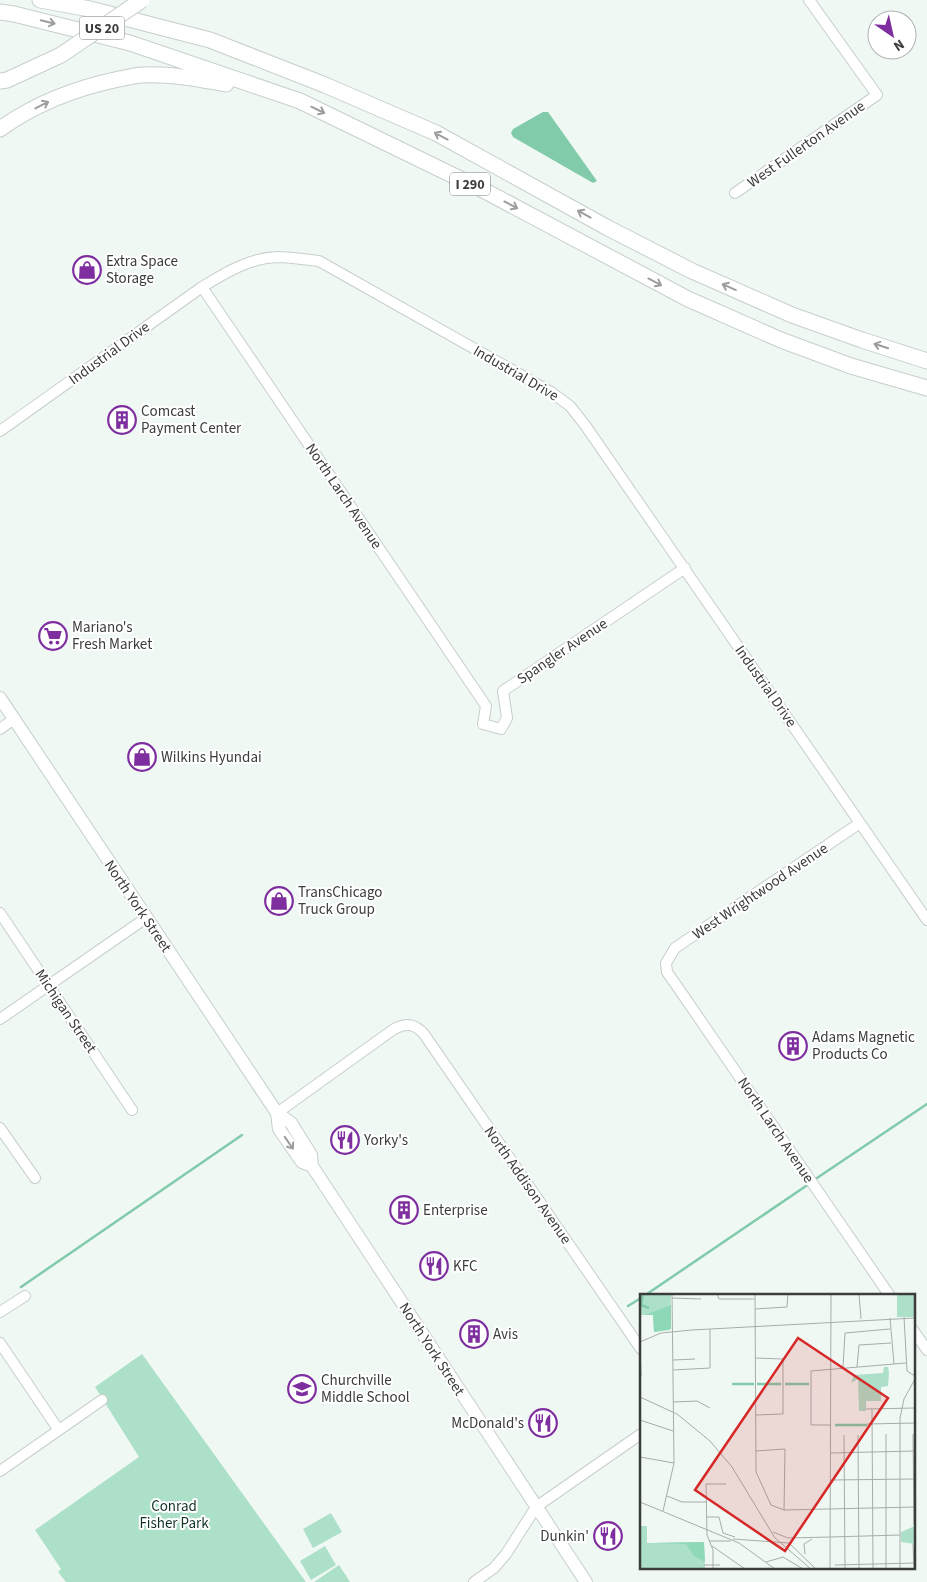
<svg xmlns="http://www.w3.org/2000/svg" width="927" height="1582" viewBox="0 0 927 1582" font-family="'Source Sans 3',sans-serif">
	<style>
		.green { fill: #ade0c8 }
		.water { fill: #81cbaa }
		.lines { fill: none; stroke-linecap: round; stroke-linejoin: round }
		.stream { stroke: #81cbaa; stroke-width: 2.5 }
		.minor-casing { stroke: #c7cfcb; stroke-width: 12 }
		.major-casing { stroke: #c7cfcb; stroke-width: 14 }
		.highway-casing { stroke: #c7cfcb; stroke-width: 17 }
		.minor { stroke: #fff; stroke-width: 10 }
		.major { stroke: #fff; stroke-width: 12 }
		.highway { stroke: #fff; stroke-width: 15 }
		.highway-bridge-casing { stroke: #c7cfcb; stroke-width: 17; stroke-linecap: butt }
		.highway-bridge { stroke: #fff; stroke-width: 15 }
		.oneway { stroke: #9c9e9d }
		.labels { text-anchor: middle; stroke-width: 4; stroke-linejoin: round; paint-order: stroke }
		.shield { fill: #fff; stroke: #757776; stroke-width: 1 }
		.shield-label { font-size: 14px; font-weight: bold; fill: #3a3d3b }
		.street-label { font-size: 15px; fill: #3a3d3b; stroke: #fff }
		.poi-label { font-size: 15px; fill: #3a3d3b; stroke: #fff; text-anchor: start }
		.park-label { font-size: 15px; fill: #123427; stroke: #fff }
		.inset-river { fill: none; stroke: #81cbaa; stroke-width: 2.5 }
		.inset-road { fill: none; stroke: #a7adaa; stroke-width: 1 }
		.view { fill: #d62828; fill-opacity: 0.15; stroke: #d62828; stroke-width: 2.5 }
		.inset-edge { fill: none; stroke: #3a3d3b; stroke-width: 2.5 }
	</style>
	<rect width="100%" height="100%" fill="#f0f8f4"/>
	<!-- green -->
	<path class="green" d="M 142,1354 L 306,1582 L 66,1582 L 58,1572 L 61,1569 L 35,1530 L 139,1457 L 95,1387 Z
		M 331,1513 L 342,1532 L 313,1548 L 303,1529 Z
		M 325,1546 L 336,1565 L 311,1580 L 300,1561 Z
		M 339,1565 L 350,1582 L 314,1582 Z"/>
	<!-- water -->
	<path class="water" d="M 543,112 L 548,112 L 597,181 L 593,183 L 513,137 L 511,133 L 513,129 Z"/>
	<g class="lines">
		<!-- stream -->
		<path class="stream" d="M 817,1178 L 927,1104
			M 21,1287 L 242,1135
			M 644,1296 L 806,1186
			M 628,1306 L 641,1298"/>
		<defs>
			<path id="minor" d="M 735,193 L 877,95 L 809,0
				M 202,287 L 486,706 L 483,724 L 501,729 L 507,718 L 503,691 L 685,568
				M 0,431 L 202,287 C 225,273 249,258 277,257 C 291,257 306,260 319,261 L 551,392 L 570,406 L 585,425 L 927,920
				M 0,729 L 14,719
				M 860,823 L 675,948 L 666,963 L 667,972 L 683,995 L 890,1296
				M 0,913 L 132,1110
				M 0,1019 L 146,918
				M 277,1113 L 394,1029 C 406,1023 414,1023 424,1034 L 641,1349
				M 0,1128 L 35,1178
				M 0,1312 L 25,1296
				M 913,1330 L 927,1350
				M 0,1343 L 58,1429
				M 0,1471 L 102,1400
				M 474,1582 L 494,1568 L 506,1554 L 536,1507 L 641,1434"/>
			<path id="major" d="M 0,698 L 277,1113 L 291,1123 L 311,1155 L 312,1166 L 586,1582
				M 277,1113 L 279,1129 L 302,1162 L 312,1166"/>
			<path id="highway" d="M 40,0 L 90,9 L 210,40 L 325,85 L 436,133 L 608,228 L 692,271 L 792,315 L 862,340 L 927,361
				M 0,12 L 14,14 L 130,43 L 300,101 L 485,191 L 688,299 L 781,340 L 851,366 L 927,388
				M 0,81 L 7,80 L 61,55
				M 0,129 C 36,103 76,88 119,79 C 127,78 135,75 142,75 C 167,73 201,79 226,84"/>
		</defs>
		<!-- minor casing -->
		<use href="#minor" class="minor-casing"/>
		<!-- major casing -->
		<use href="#major" class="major-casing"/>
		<!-- highway casing -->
		<use href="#highway" class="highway-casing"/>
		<!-- minor -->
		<use href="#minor" class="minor"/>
		<!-- major -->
		<use href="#major" class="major"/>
		<!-- highway -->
		<use href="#highway" class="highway"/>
		<defs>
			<path id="highway-bridge" d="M 61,55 L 142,0"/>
		</defs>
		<!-- highway-bridge casing -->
		<use href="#highway-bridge" class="highway-bridge-casing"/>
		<!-- highway-bridge -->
		<use href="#highway-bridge" class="highway-bridge"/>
	</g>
	<!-- one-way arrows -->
	<defs><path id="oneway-shaft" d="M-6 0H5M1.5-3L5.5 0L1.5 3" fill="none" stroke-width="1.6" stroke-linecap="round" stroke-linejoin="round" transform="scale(1.25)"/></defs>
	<g class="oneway">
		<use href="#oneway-shaft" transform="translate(48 22) rotate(14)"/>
		<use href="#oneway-shaft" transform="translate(42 105) rotate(-27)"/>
		<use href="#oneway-shaft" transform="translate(318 110) rotate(26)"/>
		<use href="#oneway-shaft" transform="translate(441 136) rotate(-152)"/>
		<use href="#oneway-shaft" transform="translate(511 205) rotate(28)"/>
		<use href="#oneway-shaft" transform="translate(584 214) rotate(-151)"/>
		<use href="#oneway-shaft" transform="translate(655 282) rotate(28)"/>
		<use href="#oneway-shaft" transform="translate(729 287) rotate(-156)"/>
		<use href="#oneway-shaft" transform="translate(881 346) rotate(-162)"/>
		<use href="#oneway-shaft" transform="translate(289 1143) rotate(55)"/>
	</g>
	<!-- icons -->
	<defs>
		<symbol id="shop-ring" viewBox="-11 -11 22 22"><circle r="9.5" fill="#fff" stroke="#7e2e9f" stroke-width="1.5"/><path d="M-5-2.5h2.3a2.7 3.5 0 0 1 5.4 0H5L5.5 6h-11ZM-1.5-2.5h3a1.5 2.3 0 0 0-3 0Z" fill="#7e2e9f"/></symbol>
		<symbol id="building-ring" viewBox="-11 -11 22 22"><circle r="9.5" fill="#fff" stroke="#7e2e9f" stroke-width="1.5"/><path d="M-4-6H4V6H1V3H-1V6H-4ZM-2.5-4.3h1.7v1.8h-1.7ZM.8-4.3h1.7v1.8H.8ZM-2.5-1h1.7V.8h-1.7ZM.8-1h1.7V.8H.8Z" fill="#7e2e9f"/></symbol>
		<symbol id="supermarket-ring" viewBox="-11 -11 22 22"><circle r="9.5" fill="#fff" stroke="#7e2e9f" stroke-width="1.5"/><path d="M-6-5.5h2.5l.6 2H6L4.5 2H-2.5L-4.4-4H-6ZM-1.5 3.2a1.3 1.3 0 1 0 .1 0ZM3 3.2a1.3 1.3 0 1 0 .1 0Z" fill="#7e2e9f"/></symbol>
		<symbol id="restaurant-ring" viewBox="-11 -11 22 22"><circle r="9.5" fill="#fff" stroke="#7e2e9f" stroke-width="1.5"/><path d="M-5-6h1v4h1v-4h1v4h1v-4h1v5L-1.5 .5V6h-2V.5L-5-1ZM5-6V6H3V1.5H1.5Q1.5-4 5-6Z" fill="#7e2e9f"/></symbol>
		<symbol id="school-ring" viewBox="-11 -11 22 22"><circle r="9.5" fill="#fff" stroke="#7e2e9f" stroke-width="1.5"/><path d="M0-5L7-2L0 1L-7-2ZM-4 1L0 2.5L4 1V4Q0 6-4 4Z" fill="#7e2e9f"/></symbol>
	</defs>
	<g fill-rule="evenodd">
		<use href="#shop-ring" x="71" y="254" width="32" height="32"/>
		<use href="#building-ring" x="106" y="404" width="32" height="32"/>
		<use href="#supermarket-ring" x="37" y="620" width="32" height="32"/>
		<use href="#shop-ring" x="126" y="741" width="32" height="32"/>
		<use href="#shop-ring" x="263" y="885" width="32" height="32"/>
		<use href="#building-ring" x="777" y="1030" width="32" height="32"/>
		<use href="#restaurant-ring" x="329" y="1124" width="32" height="32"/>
		<use href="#building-ring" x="388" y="1194" width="32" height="32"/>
		<use href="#restaurant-ring" x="418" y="1250" width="32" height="32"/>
		<use href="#building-ring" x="458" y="1318" width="32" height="32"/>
		<use href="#school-ring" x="286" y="1373" width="32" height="32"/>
		<use href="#restaurant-ring" x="527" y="1407" width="32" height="32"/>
		<use href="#restaurant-ring" x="592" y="1520" width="32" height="32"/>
	</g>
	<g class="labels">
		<!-- shield labels -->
		<g class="shield">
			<rect x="79.5" y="16.5" width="45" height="23" rx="4"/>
			<rect x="450" y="172.5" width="40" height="23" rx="4"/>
		</g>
		<g class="shield-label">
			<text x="102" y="33">US 20</text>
			<text x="470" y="189">I 290</text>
		</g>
		<!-- street labels -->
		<g class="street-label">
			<text transform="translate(806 144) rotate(-35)" y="5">West Fullerton Avenue</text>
			<text transform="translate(109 353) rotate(-36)" y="5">Industrial Drive</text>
			<text transform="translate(516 373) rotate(30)" y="5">Industrial Drive</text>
			<text transform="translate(344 496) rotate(56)" y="5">North Larch Avenue</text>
			<text transform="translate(562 651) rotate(-34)" y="5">Spangler Avenue</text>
			<text transform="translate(766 686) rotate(55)" y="5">Industrial Drive</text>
			<text transform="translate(760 891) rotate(-34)" y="5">West Wrightwood Avenue</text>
			<text transform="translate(138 906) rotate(56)" y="5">North York Street</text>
			<text transform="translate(66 1011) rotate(56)" y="5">Michigan Street</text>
			<text transform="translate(776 1130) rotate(56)" y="5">North Larch Avenue</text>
			<text transform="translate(528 1185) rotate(55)" y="5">North Addison Avenue</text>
			<text transform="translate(432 1349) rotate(57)" y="5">North York Street</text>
		</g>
		<!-- poi labels -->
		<g class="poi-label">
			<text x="106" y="266">Extra Space<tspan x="106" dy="17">Storage</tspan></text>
			<text x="141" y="416">Comcast<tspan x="141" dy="17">Payment Center</tspan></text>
			<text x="72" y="632">Mariano's<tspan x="72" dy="17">Fresh Market</tspan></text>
			<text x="161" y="762">Wilkins Hyundai</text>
			<text x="298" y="897">TransChicago<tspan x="298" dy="17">Truck Group</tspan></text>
			<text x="812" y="1042">Adams Magnetic<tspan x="812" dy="17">Products Co</tspan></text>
			<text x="364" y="1145">Yorky's</text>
			<text x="423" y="1215">Enterprise</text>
			<text x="453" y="1271">KFC</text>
			<text x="493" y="1339">Avis</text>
			<text x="321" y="1385">Churchville<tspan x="321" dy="17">Middle School</tspan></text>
			<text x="524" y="1428" text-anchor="end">McDonald's</text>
			<text x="589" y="1541" text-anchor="end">Dunkin'</text>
		</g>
		<!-- park labels -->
		<g class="park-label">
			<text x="174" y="1511">Conrad<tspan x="174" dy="17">Fisher Park</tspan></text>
		</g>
	</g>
	<!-- overview -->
	<g transform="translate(640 1294)">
		<rect width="275" height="275" fill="#f0f8f4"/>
		<path d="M 0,0 L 31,0 L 30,36 L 14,38 L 13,21 L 0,21 ZM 257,0 L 275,0 L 275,23 L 257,23 ZM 244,73 L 248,73 L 249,79 L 248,92 L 241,93 L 241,107 L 226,107 L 226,117 L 219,117 L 218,85 L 211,89 L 214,81 L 243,79 ZM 0,232 L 7,232 L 7,249 L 64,248 L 65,275 L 0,275 ZM 275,232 L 275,250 L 261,248 L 261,238 Z" fill="#ade0c8"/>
		<path d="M 31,11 L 31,35 L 14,38 L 13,21 L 5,21 ZM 64,248 L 65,268 L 54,262 L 46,250 L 13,249 Z" fill="#8ed8b7"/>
		<path class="inset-river" d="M 3,0 L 1,11 L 9,14M 92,90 L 114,90M 117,90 L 141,90M 145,90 L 169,90M 195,131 L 227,131"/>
		<path class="inset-road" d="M 77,0 L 79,5 L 114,5M 115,0 L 116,178 L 131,211 L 144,216 L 275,213M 219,0 L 221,25M 32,4 L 61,5M 115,15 L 147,13 L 148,0M 264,23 L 267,77 L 275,82M 250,24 L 254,70M 0,48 L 21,39 L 52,36 L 275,24M 0,53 L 1,82M 115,64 L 143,65 L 143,120 L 116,121M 33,66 L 55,65M 203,73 L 205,39 L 250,35M 217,73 L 219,51 L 251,49M 33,76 L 70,74 L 70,35M 0,103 L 37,120 L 70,147 L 92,173 L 135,244 L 171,275M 33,108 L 57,107 L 70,114M 226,115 L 275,114M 232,115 L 233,275M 0,126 L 33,137M 227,130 L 275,129M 191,131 L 171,131 L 171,77 L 266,69M 246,140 L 246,275M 273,140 L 274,231M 204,141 L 205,275M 218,141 L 219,275M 116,157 L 145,155 L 144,216M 191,159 L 274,157M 0,163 L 34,169M 190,186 L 275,185M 27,202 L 42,208 L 67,208M 0,208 L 99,249 L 135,275M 23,217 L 34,169 L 32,0M 67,223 L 79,223 L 83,239 L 95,243M 133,238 L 148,244 L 190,243M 190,243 L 260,241M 93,245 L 149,249 L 176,275M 69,247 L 91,247M 273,250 L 274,275M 72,252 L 105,275M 165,260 L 164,250 L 172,245M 126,268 L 143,263 L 163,275M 64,271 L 80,271M 195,271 L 275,269M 73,275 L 73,256 L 67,241 L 66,190 L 86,190M 190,275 L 191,1M 260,275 L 260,124 L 264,105 L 275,85"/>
		<path class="view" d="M 158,44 L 248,104 L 145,257 L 55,196 Z"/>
		<rect width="275" height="275" class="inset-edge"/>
	</g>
	<!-- north arrow -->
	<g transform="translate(892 35) rotate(146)"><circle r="24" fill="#ffffff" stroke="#b0b1b1"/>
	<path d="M0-4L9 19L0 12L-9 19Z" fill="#7e2e9f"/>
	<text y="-8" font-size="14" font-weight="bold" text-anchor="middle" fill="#3a3d3b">N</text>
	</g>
</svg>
